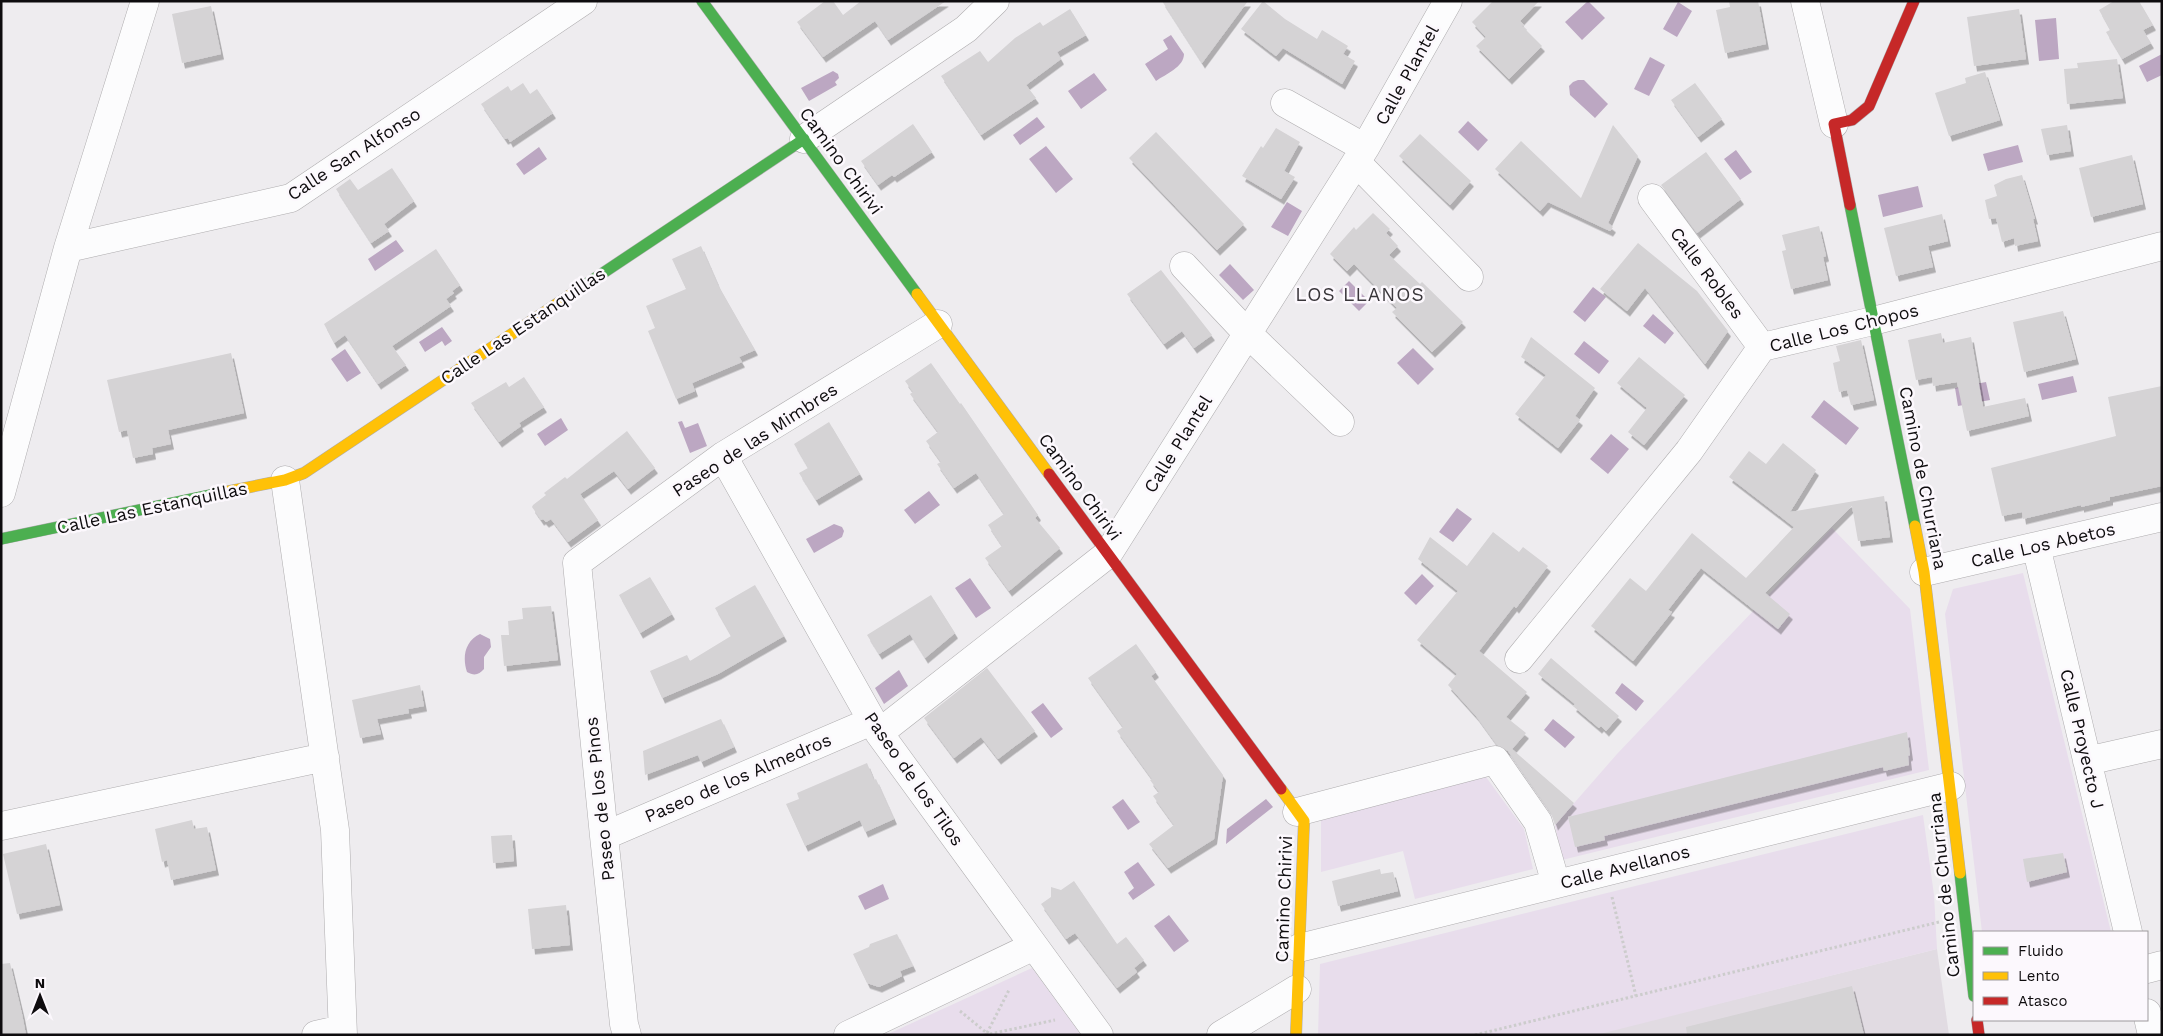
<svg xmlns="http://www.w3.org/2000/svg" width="2163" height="1036" viewBox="0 0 2163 1036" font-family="'Work Sans',sans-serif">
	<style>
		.built { fill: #e1dbe2 }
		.green { fill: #e8ddec }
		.water { fill: #bca7c2 }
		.building { fill: #d5d3d5; filter: url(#shadow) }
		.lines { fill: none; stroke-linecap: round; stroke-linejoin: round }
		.street-casing { stroke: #aeacae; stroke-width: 29 }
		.fast-casing { stroke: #aeacae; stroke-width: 12 }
		.slow-casing { stroke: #aeacae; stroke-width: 12 }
		.jam-casing { stroke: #aeacae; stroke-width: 12 }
		.path { stroke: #ccc; stroke-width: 3; stroke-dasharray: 2.5 2.5; stroke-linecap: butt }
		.street { stroke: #fcfcfd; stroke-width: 28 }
		.fast { stroke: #4caf50; stroke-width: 11 }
		.slow { stroke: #ffc107; stroke-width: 11 }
		.jam { stroke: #c62828; stroke-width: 11 }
		.labels { text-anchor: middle; stroke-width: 5; stroke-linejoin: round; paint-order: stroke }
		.street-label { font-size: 18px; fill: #0e0c0e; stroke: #fcf8fd }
		.neighbourhood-label { font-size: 19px; letter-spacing: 1px; fill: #39363a; stroke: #fcf8fd }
	</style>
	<defs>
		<filter id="shadow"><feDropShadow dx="3" dy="5.5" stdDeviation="0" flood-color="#0004"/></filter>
	</defs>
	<rect width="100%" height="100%" fill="#eeecef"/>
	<!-- built -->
	<path class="built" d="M 1937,949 L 1949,1035 L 1596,1034 Z"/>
	<!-- green -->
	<path class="green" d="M 1832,528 L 1910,609 L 1929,770 L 1562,860 L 1555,825 L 1617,754 Z
		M 2023,573 L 2111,932 L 1982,932 L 1945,614 L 1953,589 Z
		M 1486,777 L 1524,829 L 1533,869 L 1415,899 L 1403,851 L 1321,872 L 1321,816 Z
		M 1923,815 L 1934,895 L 1937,949 L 1596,1035 L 1318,1035 L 1320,964 Z
		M 1032,968 L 1081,1035 L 886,1035 Z"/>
	<!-- water -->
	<path class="water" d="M 1588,1 L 1605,18 L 1582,40 L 1565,22 Z
		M 1678,2 L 1692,11 L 1677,37 L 1663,29 Z
		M 2056,18 L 2059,59 L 2039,61 L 2035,20 Z
		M 1171,35 L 1184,54 C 1184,67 1166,74 1156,81 L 1145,64 L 1168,49 L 1163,40 Z
		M 2162,54 L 2162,75 L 2147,82 L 2139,66 Z
		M 1650,57 L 1665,65 L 1649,96 L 1634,89 Z
		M 833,71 L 838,74 L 839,78 L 835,82 L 837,85 L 809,101 L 801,88 Z
		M 1094,73 L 1107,90 L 1081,109 L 1068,91 Z
		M 1578,80 L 1584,80 L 1608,104 L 1595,118 L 1570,95 L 1569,86 L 1573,82 Z
		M 1037,117 L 1045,127 L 1020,145 L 1013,135 Z
		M 1468,121 L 1488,140 L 1478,151 L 1458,132 Z
		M 2018,145 L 2023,162 L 1988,171 L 1983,154 Z
		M 1046,146 L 1073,179 L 1056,193 L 1029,159 Z
		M 539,147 L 547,159 L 524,175 L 516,164 Z
		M 1736,150 L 1752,172 L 1740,180 L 1724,159 Z
		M 1918,186 L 1923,207 L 1883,217 L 1878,195 Z
		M 1287,202 L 1302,211 L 1288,236 L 1271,227 Z
		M 396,240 L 404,251 L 375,271 L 368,259 Z
		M 1230,264 L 1254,290 L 1243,300 L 1219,275 Z
		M 1349,281 L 1369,301 L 1359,311 L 1339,291 Z
		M 1593,287 L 1606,297 L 1585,322 L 1573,312 Z
		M 1653,314 L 1674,333 L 1665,344 L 1643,326 Z
		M 442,327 L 452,341 L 445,346 L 442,341 L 425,352 L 419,342 Z
		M 1584,341 L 1609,361 L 1599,374 L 1574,354 Z
		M 1413,348 L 1434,369 L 1418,385 L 1397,363 Z
		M 345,349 L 361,373 L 347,382 L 331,359 Z
		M 2073,376 L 2077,392 L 2042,400 L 2038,384 Z
		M 1986,382 L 1990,400 L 1958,406 L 1955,388 Z
		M 1824,400 L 1859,428 L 1846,445 L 1811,417 Z
		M 561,418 L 568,430 L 545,446 L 537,434 Z
		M 682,421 L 685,428 L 698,423 L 707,446 L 690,453 L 678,422 Z
		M 1611,434 L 1629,449 L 1608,474 L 1590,459 Z
		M 929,491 L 940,505 L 915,524 L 904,510 Z
		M 1457,508 L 1472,519 L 1453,542 L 1439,532 Z
		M 834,524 L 842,527 L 844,531 L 842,537 L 814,553 L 806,539 Z
		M 1422,574 L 1434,586 L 1416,605 L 1404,593 Z
		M 970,578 L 991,608 L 976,618 L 955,588 Z
		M 480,634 L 490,639 L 491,647 L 484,657 L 484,669 C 479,675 474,676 467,672 C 462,657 465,641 480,634 Z
		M 899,670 L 908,686 L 884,704 L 875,688 Z
		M 1622,683 L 1644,701 L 1636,711 L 1615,693 Z
		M 1043,703 L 1063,729 L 1051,738 L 1031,712 Z
		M 1553,719 L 1575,737 L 1565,748 L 1544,730 Z
		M 1123,799 L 1140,822 L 1128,830 L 1112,807 Z
		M 1266,799 L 1273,807 L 1226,844 L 1227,829 Z
		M 1138,862 L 1155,885 L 1133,900 L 1128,893 L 1134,888 L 1124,872 Z
		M 883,884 L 889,899 L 865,910 L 858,896 Z
		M 1169,915 L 1189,941 L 1174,952 L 1154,926 Z"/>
	<!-- building -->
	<path class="building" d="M 825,1 L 833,1 L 843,15 L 861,1 L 946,1 L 888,40 L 875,21 L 823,57 L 797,22 Z
		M 1162,1 L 1248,1 L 1202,63 Z
		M 1263,1 L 1285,19 L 1317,39 L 1322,30 L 1348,46 L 1343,54 L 1355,61 L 1342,84 L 1283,48 L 1276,56 L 1241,29 Z
		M 1493,1 L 1539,1 L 1520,21 L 1524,25 L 1522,26 L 1542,46 L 1509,79 L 1476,46 L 1486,37 L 1472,22 Z
		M 1729,1 L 1758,1 L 1766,44 L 1725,53 L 1716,10 L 1730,7 Z
		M 2114,1 L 2139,1 L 2153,25 L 2143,30 L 2151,43 L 2122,59 L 2106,32 L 2110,30 L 2099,10 Z
		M 211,6 L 221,54 L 182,63 L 172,14 Z
		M 1070,9 L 1086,35 L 1057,52 L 1061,59 L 1026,85 L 1036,98 L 981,135 L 941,76 L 980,51 L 988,62 L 1015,38 L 1040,22 L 1043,26 Z
		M 2019,9 L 2026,59 L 1974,66 L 1967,17 Z
		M 2117,59 L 2123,98 L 2067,104 L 2064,69 L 2078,68 L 2077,63 Z
		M 1985,72 L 2000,120 L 1949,136 L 1935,93 L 1966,83 L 1965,78 Z
		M 523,83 L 530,94 L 537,89 L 553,113 L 510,142 L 508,138 L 505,139 L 481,104 L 508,86 L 511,91 Z
		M 1695,83 L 1722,119 L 1698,137 L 1671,100 Z
		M 913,124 L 932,152 L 894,177 L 892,175 L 878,185 L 861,161 Z
		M 1613,125 L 1638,156 L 1608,223 L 1613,227 L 1610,231 L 1548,202 L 1540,211 L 1495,169 L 1521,141 L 1581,198 Z
		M 2067,125 L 2071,151 L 2047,155 L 2041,129 Z
		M 1276,128 L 1300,142 L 1284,171 L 1295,177 L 1281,199 L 1242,176 L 1261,146 L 1263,148 Z
		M 1156,132 L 1244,224 L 1217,250 L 1129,158 Z
		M 1420,134 L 1471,181 L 1450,205 L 1399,156 Z
		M 1706,152 L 1741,199 L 1697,233 L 1661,185 Z
		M 2132,155 L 2143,204 L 2091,217 L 2079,168 Z
		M 392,168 L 414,201 L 384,224 L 389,231 L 371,243 L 336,189 L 350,179 L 358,190 Z
		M 2022,175 L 2035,219 L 2033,219 L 2038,241 L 2015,246 L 2014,238 L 2002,242 L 1996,218 L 1989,219 L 1985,200 L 1997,196 L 1994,185 L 2006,179 Z
		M 1373,213 L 1390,229 L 1386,233 L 1398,246 L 1389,255 L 1420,284 L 1422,282 L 1463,322 L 1432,352 L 1392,312 L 1397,308 L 1354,264 L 1347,271 L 1330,254 L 1354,227 L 1356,230 Z
		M 1942,214 L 1948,241 L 1928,246 L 1933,267 L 1896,276 L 1884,228 Z
		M 1819,226 L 1826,256 L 1823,257 L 1828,280 L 1791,289 L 1782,251 L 1786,250 L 1782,235 Z
		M 1638,243 L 1697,291 L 1728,331 L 1705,364 L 1645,288 L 1627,311 L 1600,289 Z
		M 701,246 L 718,285 L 755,350 L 739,357 L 742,362 L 692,383 L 695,391 L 676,399 L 648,331 L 655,328 L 646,306 L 686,289 L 672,259 Z
		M 436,249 L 460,285 L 452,291 L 454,293 L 446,299 L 451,306 L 392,346 L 406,365 L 378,384 L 345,335 L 334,343 L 324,324 Z
		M 1161,270 L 1212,335 L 1194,348 L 1182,331 L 1164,344 L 1127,294 Z
		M 2063,311 L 2076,359 L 2024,372 L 2013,322 Z
		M 1941,333 L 1943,343 L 1971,337 L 1983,407 L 2025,398 L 2029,416 L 1967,431 L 1957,382 L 1933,386 L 1932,377 L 1916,380 L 1908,340 Z
		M 1531,337 L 1595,388 L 1575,416 L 1580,420 L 1558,448 L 1515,414 L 1546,375 L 1521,357 Z
		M 1861,340 L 1874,400 L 1851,405 L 1847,390 L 1839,392 L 1833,363 L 1840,361 L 1836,346 Z
		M 231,353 L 244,413 L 168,430 L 171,444 L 152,448 L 153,454 L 133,458 L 127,430 L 119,432 L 107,380 Z
		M 1639,357 L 1685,395 L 1644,445 L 1628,432 L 1647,408 L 1617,383 Z
		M 931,363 L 960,404 L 961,403 L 1038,515 L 1035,518 L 1060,548 L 1009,591 L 985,558 L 1002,546 L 988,525 L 1004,514 L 976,473 L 954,488 L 937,464 L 941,462 L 926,441 L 938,432 L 910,394 L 913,392 L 905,381 Z
		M 524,377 L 544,407 L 519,423 L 521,426 L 499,442 L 471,403 L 506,382 L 509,387 Z
		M 2162,386 L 2162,486 L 2110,497 L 2110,500 L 2081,507 L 2081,505 L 2023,519 L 2022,512 L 2002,516 L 1991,468 L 2116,436 L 2108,397 Z
		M 829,422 L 860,474 L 816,500 L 799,473 L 808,468 L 794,444 Z
		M 627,431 L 655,468 L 628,489 L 614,471 L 580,494 L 598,520 L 568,542 L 551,519 L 546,522 L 543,519 L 541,520 L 532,507 L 533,505 L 546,495 L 544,493 L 565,477 L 567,479 Z
		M 1783,443 L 1816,470 L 1790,512 L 1884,496 L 1890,537 L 1858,541 L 1852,506 L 1765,593 L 1790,614 L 1778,629 L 1701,568 L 1668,610 L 1672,612 L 1633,661 L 1591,626 L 1630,578 L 1646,591 L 1692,533 L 1746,578 L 1794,527 L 1729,477 L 1749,451 L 1766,464 Z
		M 1493,532 L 1519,552 L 1523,547 L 1548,566 L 1516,608 L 1514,606 L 1479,651 L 1527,692 L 1506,717 L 1526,733 L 1512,749 L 1574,803 L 1555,825 L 1551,813 L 1508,751 L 1497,745 L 1476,716 L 1448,685 L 1457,674 L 1417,640 L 1458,591 L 1418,559 L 1430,537 L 1467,566 Z
		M 650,577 L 672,614 L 640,633 L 619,595 Z
		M 755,585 L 784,636 L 718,674 L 662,698 L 650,671 L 687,655 L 690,661 L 731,636 L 715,608 Z
		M 931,595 L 955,633 L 925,658 L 910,634 L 879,654 L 867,635 Z
		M 551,606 L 558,660 L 504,666 L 501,635 L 509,635 L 508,621 L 523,619 L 522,608 Z
		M 1136,644 L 1156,672 L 1151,676 L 1223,775 L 1214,839 L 1168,868 L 1149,844 L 1174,825 L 1153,796 L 1159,792 L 1150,780 L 1152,779 L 1117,731 L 1123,727 L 1088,678 Z
		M 1551,658 L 1619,716 L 1606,731 L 1601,726 L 1599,728 L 1573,706 L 1575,704 L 1538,674 Z
		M 987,668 L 1035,731 L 998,759 L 981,737 L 954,758 L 924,718 Z
		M 420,685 L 424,706 L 408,709 L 409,713 L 377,719 L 381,734 L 360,738 L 352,700 Z
		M 721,719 L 734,747 L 701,762 L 698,755 L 645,775 L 643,751 Z
		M 1907,732 L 1910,755 L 1908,756 L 1909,765 L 1884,771 L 1883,767 L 1604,836 L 1605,840 L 1575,847 L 1568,817 Z
		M 867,763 L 874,780 L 876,779 L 894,819 L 865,832 L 860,820 L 805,846 L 786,804 L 799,799 L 797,793 Z
		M 192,820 L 194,829 L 207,827 L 216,870 L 171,880 L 167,860 L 162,862 L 155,829 Z
		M 512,835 L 514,861 L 493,863 L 491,836 Z
		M 46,844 L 60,905 L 17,914 L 3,854 Z
		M 2063,853 L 2067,872 L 2027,882 L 2023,859 Z
		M 1380,869 L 1381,874 L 1393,872 L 1398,891 L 1338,906 L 1332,881 Z
		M 1074,881 L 1117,944 L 1126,937 L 1144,960 L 1134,968 L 1137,972 L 1117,988 L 1075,933 L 1066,939 L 1041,904 L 1051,897 L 1051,887 L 1061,890 Z
		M 566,905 L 570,945 L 532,949 L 528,909 Z
		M 897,934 L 913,966 L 900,971 L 902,976 L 879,987 L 867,983 L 853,954 L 869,947 L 870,944 Z
		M 10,963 L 22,1014 L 26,1035 L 1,1035 L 1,964 Z
		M 1852,986 L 1864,1035 L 1687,1035 L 1686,1027 Z"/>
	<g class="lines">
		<defs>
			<path id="street" d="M 1805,1 L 1834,124
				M 1285,103 L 1365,148
				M 804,139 L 966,29 L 995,1
				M 1356,162 L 1469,277
				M 1652,198 L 1762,347
				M 68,248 L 291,198 L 583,1
				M 1184,266 L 1247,333 L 1340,422
				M 723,456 L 879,733 L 1099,1035
				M 285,480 L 335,830 L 343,1035
				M 1,493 L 68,248 L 145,1
				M 2036,546 L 2128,932
				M 1924,572 L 2162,517
				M 1519,659 L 1689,451 L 1762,347 L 1873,321 L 2162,246
				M 879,733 L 1108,554 L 1365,148 L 1448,1
				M 2087,761 L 2162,744
				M 1297,812 L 1495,760 L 1538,822 L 1556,884
				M 1,826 L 325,757
				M 604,836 L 872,721
				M 1299,948 L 1951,786
				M 2147,969 L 2162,965
				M 2147,1013 L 2152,1035
				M 316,1035 L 342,1029
				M 627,1035 L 624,1024 L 604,836 L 577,563 L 723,456 L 938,324
				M 848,1035 L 1034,946
				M 1221,1035 L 1297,989"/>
			<path id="fast" d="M 702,1 L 917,294
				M 1850,205 L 1915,526
				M 576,291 L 804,139
				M 1,539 L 220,493
				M 1960,873 L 1974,996"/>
			<path id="slow" d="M 917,294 L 1049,474
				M 220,493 L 285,480 L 304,473 L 576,291
				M 1915,526 L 1924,572 L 1960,873
				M 1281,789 L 1304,821 L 1296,1035"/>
			<path id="jam" d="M 1850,205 L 1834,124 L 1852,120 L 1869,106 L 1914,1
				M 1049,474 L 1281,789
				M 1977,1020 L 1979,1035"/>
		</defs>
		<!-- street casing -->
		<use href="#street" class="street-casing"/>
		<!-- fast casing -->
		<use href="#fast" class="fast-casing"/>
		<!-- slow casing -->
		<use href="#slow" class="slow-casing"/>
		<!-- jam casing -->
		<use href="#jam" class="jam-casing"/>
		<!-- path -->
		<path class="path" d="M 1612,897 L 1636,996
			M 960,1011 L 988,1034
			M 987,1033 L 1009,990
			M 985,1035 L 1055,1020
			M 1475,1035 L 1939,922"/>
		<!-- street -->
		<use href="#street" class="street"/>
		<!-- fast -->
		<use href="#fast" class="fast"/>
		<!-- slow -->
		<use href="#slow" class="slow"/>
		<!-- jam -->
		<use href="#jam" class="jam"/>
	</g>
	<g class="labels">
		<!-- street labels -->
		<g class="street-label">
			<text transform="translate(1407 75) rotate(-61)" y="6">Calle Plantel</text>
			<text transform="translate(354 154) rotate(-33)" y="6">Calle San Alfonso</text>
			<text transform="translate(841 161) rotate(54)" y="6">Camino Chirivi</text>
			<text transform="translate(1707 273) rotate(53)" y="6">Calle Robles</text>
			<text transform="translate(523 326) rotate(-34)" y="6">Calle Las Estanquillas</text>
			<text transform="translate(1844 328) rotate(-14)" y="6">Calle Los Chopos</text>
			<text transform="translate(755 440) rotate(-33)" y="6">Paseo de las Mimbres</text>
			<text transform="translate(1178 444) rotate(-58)" y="6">Calle Plantel</text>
			<text transform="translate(1923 478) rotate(79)" y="6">Camino de Churriana</text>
			<text transform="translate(1080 487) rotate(54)" y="6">Camino Chirivi</text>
			<text transform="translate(152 508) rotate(-12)" y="6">Calle Las Estanquillas</text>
			<text transform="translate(2043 545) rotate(-13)" y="6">Calle Los Abetos</text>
			<text transform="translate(2082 739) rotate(77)" y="6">Calle Proyecto J</text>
			<text transform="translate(738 778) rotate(-23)" y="6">Paseo de los Almedros</text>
			<text transform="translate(914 779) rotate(55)" y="6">Paseo de los Tilos</text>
			<text transform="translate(600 799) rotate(-96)" y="6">Paseo de los Pinos</text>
			<text transform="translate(1625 867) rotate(-14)" y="6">Calle Avellanos</text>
			<text transform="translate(1944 885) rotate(-96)" y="6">Camino de Churriana</text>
			<text transform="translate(1284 899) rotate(-88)" y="6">Camino Chirivi</text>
		</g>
		<!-- neighbourhood labels -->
		<g class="neighbourhood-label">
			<text x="1360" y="301">LOS LLANOS</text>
		</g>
	</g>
	<!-- border -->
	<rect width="2163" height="1036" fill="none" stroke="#0e0c0e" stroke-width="5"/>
	<!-- legend -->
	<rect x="1973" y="931" width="175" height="90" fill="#fcf8fd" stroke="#9d9a9d"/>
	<rect x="1983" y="947" width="25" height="8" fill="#4caf50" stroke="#9d9a9d"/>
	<text x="2018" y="956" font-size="15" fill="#0e0c0e">Fluido</text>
	<rect x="1983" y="972" width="25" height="8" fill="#ffc107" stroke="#9d9a9d"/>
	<text x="2018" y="981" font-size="15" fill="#0e0c0e">Lento</text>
	<rect x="1983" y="997" width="25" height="8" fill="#c62828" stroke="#9d9a9d"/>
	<text x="2018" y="1006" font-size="15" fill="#0e0c0e">Atasco</text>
	<!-- north arrow -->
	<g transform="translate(40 996)" stroke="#fcf8fd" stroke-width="4" paint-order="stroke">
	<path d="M0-4L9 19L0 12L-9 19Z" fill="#0e0c0e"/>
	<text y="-8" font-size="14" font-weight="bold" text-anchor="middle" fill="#0e0c0e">N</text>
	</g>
</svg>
